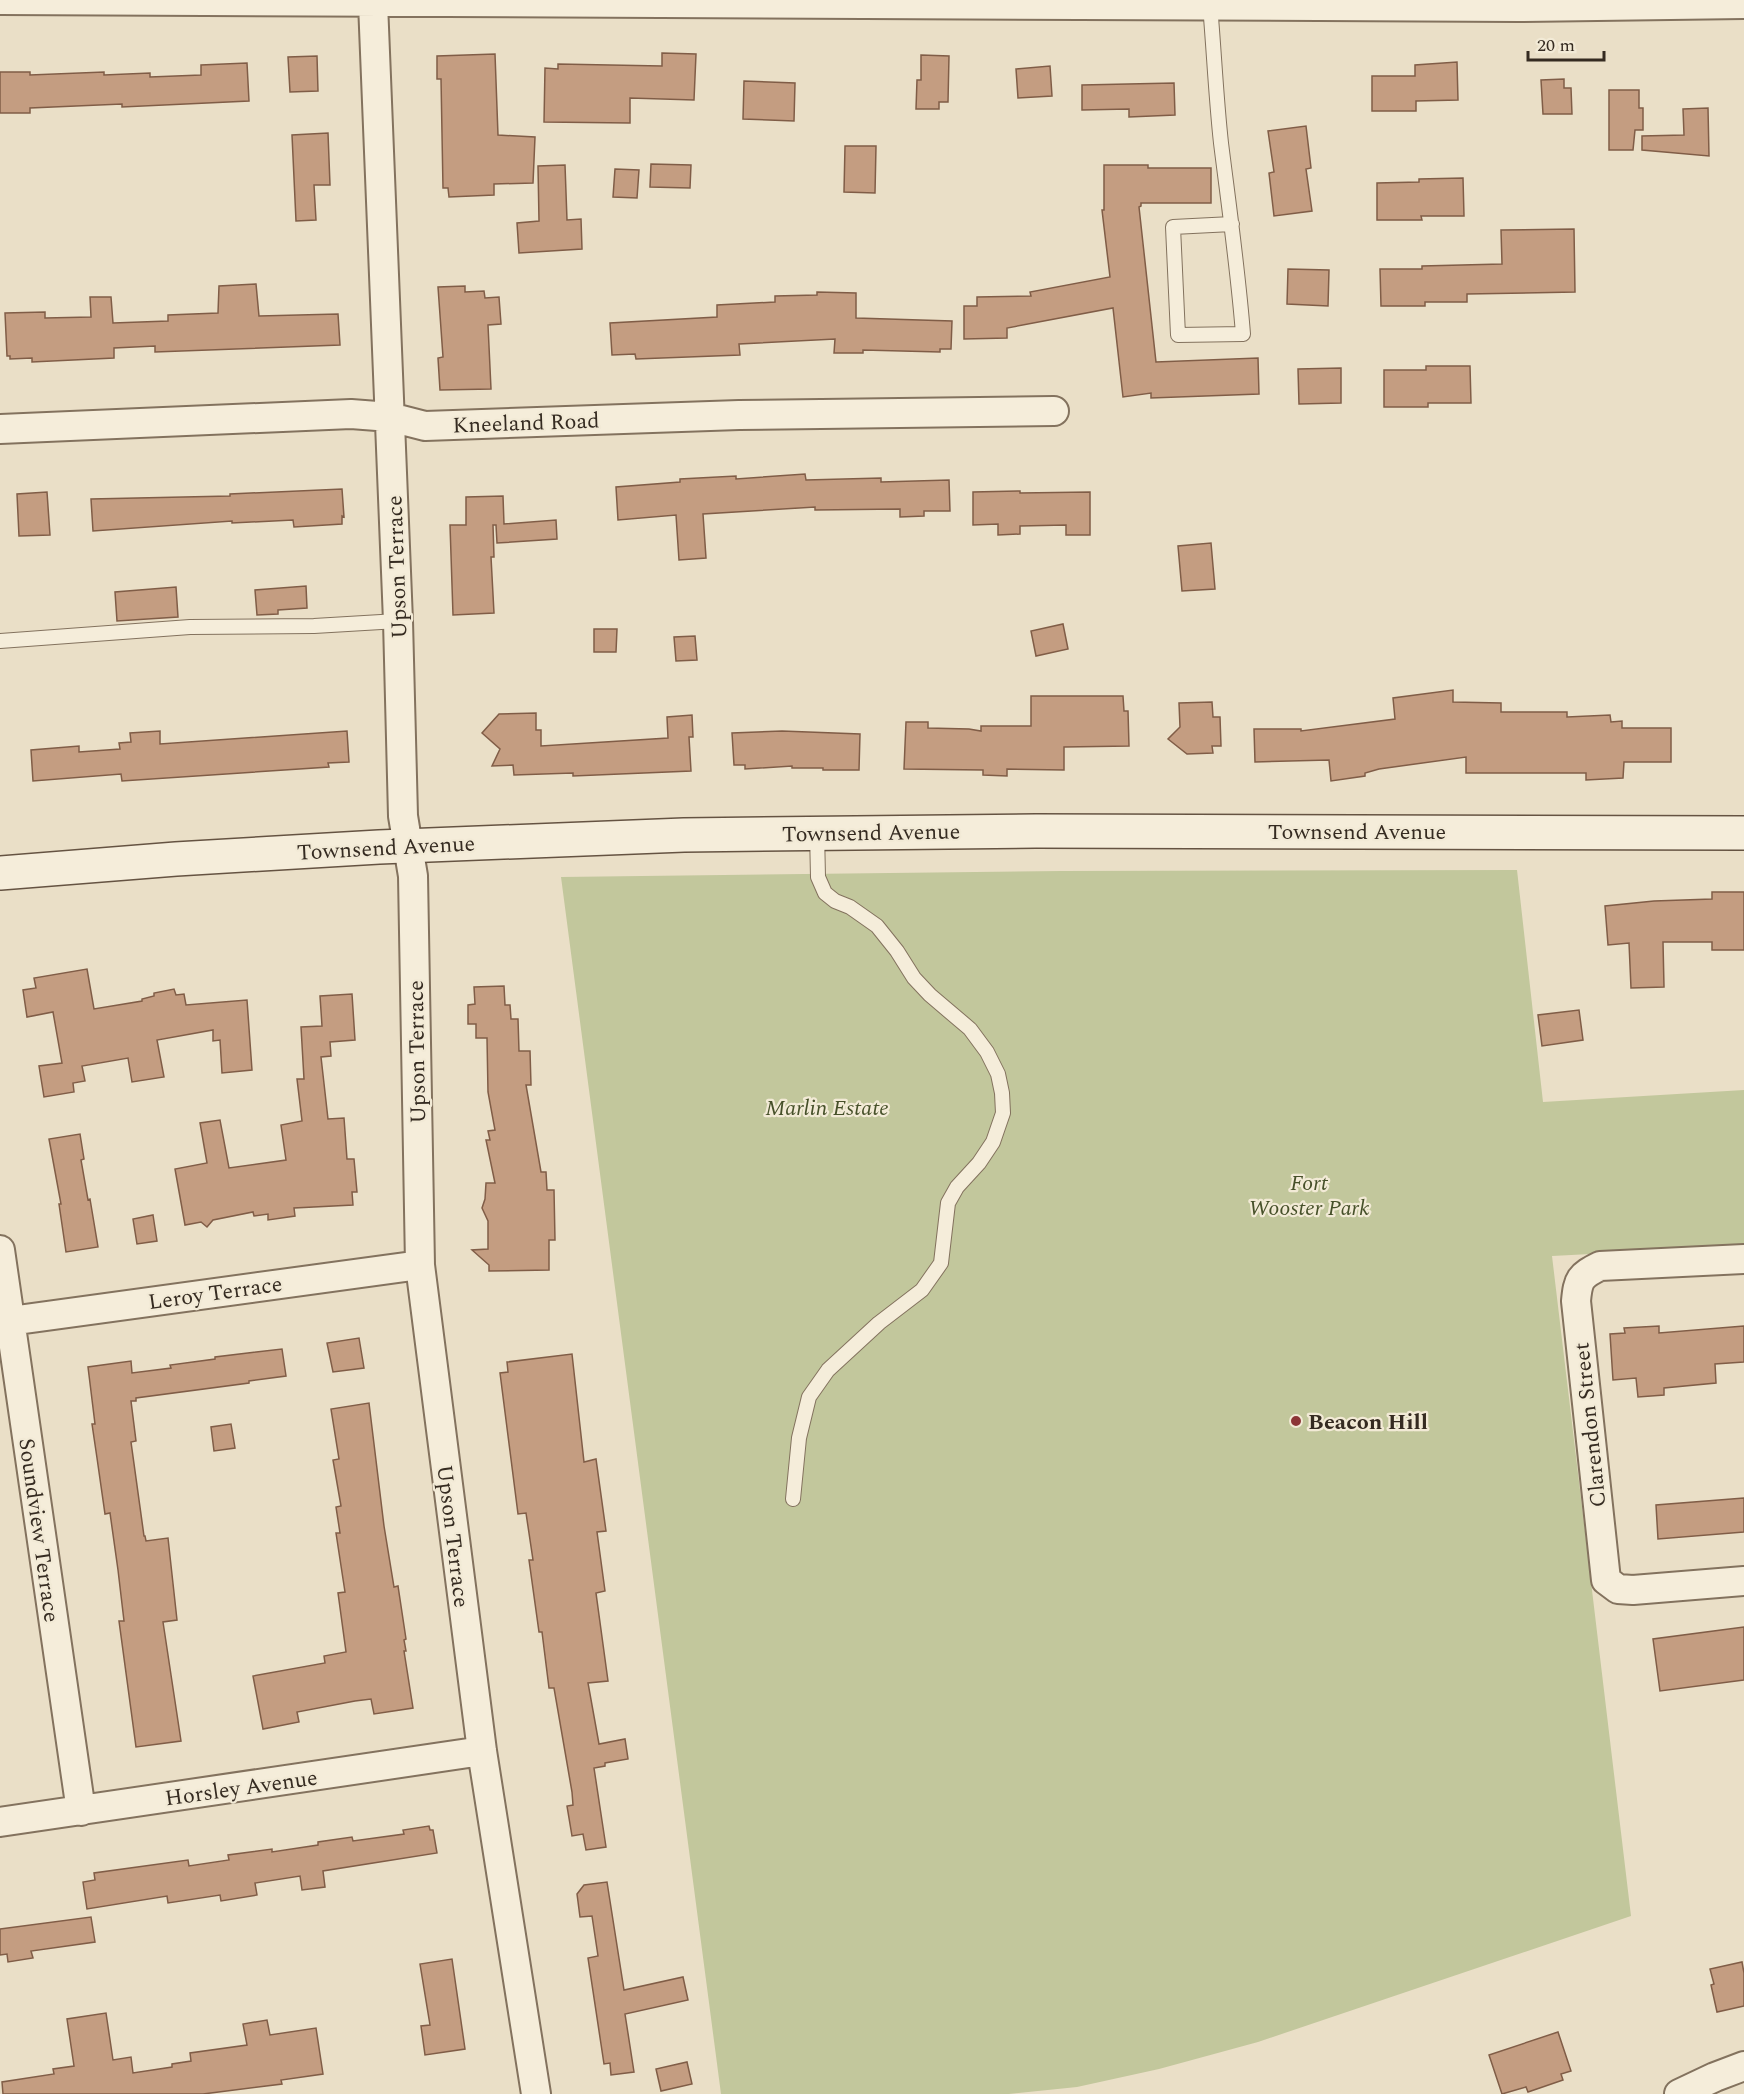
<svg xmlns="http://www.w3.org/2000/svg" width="1744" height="2094" viewBox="0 0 1744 2094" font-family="Spectral,serif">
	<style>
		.green { fill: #c2c79c }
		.building { fill: #c49d81; stroke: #805d47; stroke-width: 1.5 }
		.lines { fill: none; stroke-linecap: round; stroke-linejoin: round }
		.lane-casing { stroke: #83725e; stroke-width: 16 }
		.street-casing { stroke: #83725e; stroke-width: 32 }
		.secondary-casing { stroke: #655342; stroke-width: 36 }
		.lane { stroke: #f5edda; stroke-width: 14 }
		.street { stroke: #f5edda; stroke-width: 28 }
		.secondary { stroke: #f5edda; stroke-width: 33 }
		.poi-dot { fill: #8c3536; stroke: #f2ead6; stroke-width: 2 }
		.labels { text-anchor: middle; stroke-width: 4.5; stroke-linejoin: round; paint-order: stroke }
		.street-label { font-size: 22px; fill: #352b21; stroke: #f2ead6 }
		.park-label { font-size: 22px; font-style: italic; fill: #465029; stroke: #f2ead6 }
		.poi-label { font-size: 22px; font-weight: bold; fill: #352b21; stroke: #f2ead6; text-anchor: start }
	</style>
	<rect width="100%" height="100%" fill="#eadfc7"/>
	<!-- green -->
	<path class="green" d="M 1517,870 L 1543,1102 L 1744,1090 L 1744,1246 L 1552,1256 L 1631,1916 L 1258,2042 L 1159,2069 L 1077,2087 L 1009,2094 L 721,2094 L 561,877 L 1062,871 Z"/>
	<!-- building -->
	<path class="building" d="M 662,53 L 696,54 L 694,100 L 630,98 L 630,123 L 544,122 L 545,68 L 558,69 L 558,64 L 662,66 Z
		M 495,54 L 498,135 L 535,137 L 533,183 L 494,184 L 494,195 L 449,197 L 448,188 L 443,188 L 441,79 L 437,79 L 437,56 Z
		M 921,55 L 949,56 L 948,102 L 939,102 L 939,109 L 916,109 L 917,80 L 921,80 Z
		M 317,56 L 318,91 L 290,92 L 288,57 Z
		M 1457,62 L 1458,100 L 1416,101 L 1416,111 L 1372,111 L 1372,76 L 1415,76 L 1415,65 Z
		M 247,63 L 249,101 L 122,107 L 122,104 L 30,108 L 30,113 L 0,113 L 0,72 L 30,72 L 30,75 L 104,72 L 104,75 L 150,73 L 150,77 L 201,75 L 201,65 Z
		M 1050,66 L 1052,96 L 1018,98 L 1016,69 Z
		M 1564,79 L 1564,88 L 1571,88 L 1572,114 L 1543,114 L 1541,80 Z
		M 744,81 L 795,83 L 794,121 L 743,119 Z
		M 1174,83 L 1175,115 L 1129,117 L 1129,109 L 1082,110 L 1082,85 Z
		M 1609,90 L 1639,90 L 1639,108 L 1643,108 L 1643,130 L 1635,130 L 1633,150 L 1609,150 Z
		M 1708,108 L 1709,156 L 1642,150 L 1642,136 L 1684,135 L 1683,109 Z
		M 1306,126 L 1311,168 L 1306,169 L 1312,211 L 1274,216 L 1269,173 L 1274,172 L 1268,131 Z
		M 328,133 L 330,185 L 314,185 L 316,220 L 296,221 L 292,135 Z
		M 845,146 L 876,146 L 875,193 L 844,192 Z
		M 651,164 L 691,165 L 690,188 L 650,187 Z
		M 565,165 L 567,220 L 581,219 L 582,249 L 519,253 L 517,223 L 539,221 L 538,166 Z
		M 1104,165 L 1148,165 L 1148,168 L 1211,168 L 1211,203 L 1141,203 L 1141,206 L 1139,207 L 1156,362 L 1258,358 L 1259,394 L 1151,398 L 1151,393 L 1123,397 L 1113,308 L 1007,328 L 1007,338 L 964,339 L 964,306 L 977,306 L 977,297 L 1031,296 L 1030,292 L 1110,277 L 1102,210 L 1104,210 Z
		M 615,169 L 639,170 L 637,198 L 613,197 Z
		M 1463,178 L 1464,216 L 1421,216 L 1422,220 L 1377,220 L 1377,183 L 1419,182 L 1419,179 Z
		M 1574,229 L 1575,292 L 1467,294 L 1467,302 L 1425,302 L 1425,306 L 1381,306 L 1380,269 L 1422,269 L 1422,266 L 1502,264 L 1501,230 Z
		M 1288,269 L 1329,270 L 1328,306 L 1287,304 Z
		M 256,284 L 259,316 L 338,314 L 340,345 L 155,352 L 155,346 L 114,348 L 114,358 L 32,362 L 32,358 L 10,359 L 10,356 L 7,356 L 5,313 L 45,312 L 45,318 L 91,317 L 90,297 L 111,297 L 113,323 L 168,321 L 168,315 L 218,313 L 219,286 Z
		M 465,286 L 465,292 L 484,291 L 485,298 L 499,297 L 501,324 L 488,325 L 491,389 L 440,390 L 438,358 L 443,357 L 438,287 Z
		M 817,292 L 856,293 L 856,318 L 952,321 L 951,349 L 940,349 L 940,352 L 863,350 L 863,353 L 834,353 L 835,339 L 739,344 L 740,355 L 636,359 L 635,354 L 612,355 L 610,323 L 717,317 L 717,305 L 775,302 L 775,296 L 817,295 Z
		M 1426,366 L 1470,366 L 1471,403 L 1428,403 L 1428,407 L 1384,407 L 1384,370 L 1426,370 Z
		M 1341,368 L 1341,403 L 1299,404 L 1298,369 Z
		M 805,474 L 806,480 L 881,478 L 881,482 L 949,480 L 950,511 L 924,511 L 924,516 L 900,517 L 900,509 L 815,510 L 815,507 L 703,514 L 706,558 L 679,560 L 676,515 L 618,520 L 616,487 L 680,482 L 680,479 L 736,476 L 736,479 Z
		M 342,489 L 344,517 L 342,516 L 342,524 L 294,527 L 293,520 L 232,523 L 232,521 L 93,531 L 91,499 L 230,496 L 230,494 Z
		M 1020,491 L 1020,493 L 1090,492 L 1090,535 L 1066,535 L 1066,525 L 1020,526 L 1020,534 L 998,535 L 998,524 L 973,525 L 973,492 Z
		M 47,492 L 50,535 L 19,536 L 17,494 Z
		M 503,496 L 504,524 L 556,520 L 557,539 L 497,543 L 496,525 L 493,525 L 494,557 L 491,557 L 494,613 L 453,615 L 450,525 L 466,525 L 466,497 Z
		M 1211,543 L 1215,589 L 1182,591 L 1178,546 Z
		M 306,586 L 307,608 L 278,610 L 278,614 L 257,615 L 255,590 Z
		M 176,587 L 178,617 L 117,621 L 115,592 Z
		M 1063,624 L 1068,649 L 1036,656 L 1031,631 Z
		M 594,629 L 617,629 L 616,652 L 594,652 Z
		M 695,636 L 697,660 L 676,661 L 674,637 Z
		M 1453,690 L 1453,702 L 1501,703 L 1501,712 L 1567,712 L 1567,717 L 1610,715 L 1611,722 L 1622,721 L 1622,728 L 1671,728 L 1671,762 L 1624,762 L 1623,778 L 1586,780 L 1586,773 L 1466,773 L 1466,757 L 1379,769 L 1365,773 L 1365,776 L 1331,781 L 1329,760 L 1255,762 L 1254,729 L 1301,729 L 1301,731 L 1395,719 L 1393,698 Z
		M 1031,696 L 1123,696 L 1124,711 L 1128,711 L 1129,746 L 1064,747 L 1064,770 L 1007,769 L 1007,776 L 983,775 L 983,770 L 904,769 L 906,722 L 928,722 L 928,728 L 969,729 L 981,731 L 981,726 L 1031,726 Z
		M 1212,702 L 1213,717 L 1220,717 L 1221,746 L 1212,746 L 1213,753 L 1187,754 L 1168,739 L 1180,727 L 1179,703 Z
		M 536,713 L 536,730 L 541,730 L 541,746 L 668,738 L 667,717 L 692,715 L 693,737 L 689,737 L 691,771 L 573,776 L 573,773 L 514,775 L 513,765 L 492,766 L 500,749 L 482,733 L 499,714 Z
		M 160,731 L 160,744 L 347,731 L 349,762 L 328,763 L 329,767 L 122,781 L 121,774 L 33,781 L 31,750 L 79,746 L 79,752 L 120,749 L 119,743 L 131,742 L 130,733 Z
		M 782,731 L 860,734 L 859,770 L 823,770 L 823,768 L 792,768 L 792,766 L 745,769 L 745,765 L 734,765 L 732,733 Z
		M 1712,892 L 1744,892 L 1744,950 L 1712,950 L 1712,942 L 1663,942 L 1664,987 L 1631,988 L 1629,943 L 1608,945 L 1605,906 L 1654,901 L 1712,899 Z
		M 87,969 L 94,1009 L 142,1001 L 142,999 L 154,996 L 154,993 L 174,989 L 176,995 L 184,994 L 186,1005 L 247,1000 L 252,1070 L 222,1073 L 220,1040 L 213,1041 L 213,1030 L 157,1040 L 164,1077 L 132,1082 L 128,1058 L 82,1066 L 85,1081 L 73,1083 L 74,1092 L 44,1097 L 39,1066 L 62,1063 L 53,1012 L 27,1017 L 23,990 L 36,988 L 34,978 Z
		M 504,986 L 505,1005 L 510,1005 L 511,1019 L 518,1019 L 519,1051 L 530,1051 L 531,1085 L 526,1085 L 541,1172 L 546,1172 L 547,1190 L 554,1190 L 555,1240 L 549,1240 L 549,1270 L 489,1271 L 489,1265 L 472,1250 L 488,1249 L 488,1221 L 482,1208 L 485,1199 L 486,1183 L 495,1183 L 486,1140 L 490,1140 L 488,1131 L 495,1130 L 488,1092 L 487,1038 L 476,1038 L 476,1024 L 468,1024 L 468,1005 L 475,1004 L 474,987 Z
		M 352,994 L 355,1040 L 330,1042 L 331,1056 L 321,1057 L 328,1119 L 344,1118 L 347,1159 L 354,1159 L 357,1192 L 352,1192 L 353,1205 L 294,1208 L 295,1216 L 268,1220 L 268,1214 L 254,1216 L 253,1212 L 213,1220 L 207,1227 L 201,1222 L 185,1225 L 175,1169 L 207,1163 L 200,1123 L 220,1120 L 229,1168 L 286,1160 L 281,1125 L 302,1121 L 297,1079 L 304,1079 L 301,1027 L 322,1026 L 320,996 Z
		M 1579,1010 L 1583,1040 L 1542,1046 L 1538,1015 Z
		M 80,1134 L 84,1159 L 81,1160 L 88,1200 L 90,1199 L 98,1247 L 66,1252 L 59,1204 L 61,1204 L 49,1139 Z
		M 153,1215 L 157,1241 L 137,1244 L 133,1219 Z
		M 1659,1326 L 1659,1333 L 1744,1326 L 1744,1362 L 1715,1364 L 1716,1383 L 1664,1388 L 1664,1395 L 1638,1397 L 1636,1378 L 1613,1380 L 1610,1334 L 1625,1333 L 1624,1328 Z
		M 359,1338 L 364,1368 L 333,1372 L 327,1343 Z
		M 282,1349 L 286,1376 L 249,1381 L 249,1383 L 136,1398 L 136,1401 L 131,1401 L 136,1441 L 131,1442 L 144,1536 L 145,1536 L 146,1541 L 168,1538 L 177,1620 L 163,1622 L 181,1741 L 136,1747 L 119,1621 L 124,1621 L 118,1570 L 110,1513 L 105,1514 L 97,1458 L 92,1424 L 95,1424 L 88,1367 L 131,1361 L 132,1373 L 171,1368 L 170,1365 L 215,1359 L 215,1357 Z
		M 572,1354 L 584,1462 L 596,1459 L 606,1531 L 597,1532 L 605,1591 L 596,1593 L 608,1681 L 588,1683 L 599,1744 L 625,1739 L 628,1759 L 605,1763 L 605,1766 L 594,1768 L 606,1847 L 586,1850 L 583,1834 L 572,1836 L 567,1806 L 573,1805 L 572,1792 L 554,1688 L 549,1688 L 542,1632 L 539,1632 L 529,1560 L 533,1560 L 526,1513 L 518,1514 L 500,1373 L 508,1372 L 507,1362 Z
		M 369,1403 L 384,1526 L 394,1587 L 398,1586 L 406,1639 L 404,1640 L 406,1651 L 404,1651 L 413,1708 L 374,1714 L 371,1699 L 355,1701 L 297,1712 L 299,1722 L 263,1729 L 253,1676 L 325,1663 L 324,1656 L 346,1652 L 338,1593 L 345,1592 L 336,1533 L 340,1533 L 336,1507 L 341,1506 L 333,1460 L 339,1459 L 331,1409 Z
		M 231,1424 L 235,1448 L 214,1451 L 211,1427 Z
		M 1744,1498 L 1744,1532 L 1658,1539 L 1656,1505 Z
		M 1744,1627 L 1744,1680 L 1660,1691 L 1653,1639 Z
		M 429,1826 L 430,1830 L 433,1830 L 437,1853 L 323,1871 L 325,1887 L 302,1890 L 300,1876 L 255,1883 L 257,1895 L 221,1901 L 220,1895 L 168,1903 L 167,1896 L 87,1909 L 83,1882 L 95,1880 L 94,1873 L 188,1860 L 189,1866 L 229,1860 L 228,1855 L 272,1849 L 272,1852 L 318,1845 L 318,1842 L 352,1837 L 353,1841 L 404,1834 L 403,1830 Z
		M 607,1882 L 624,1990 L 683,1977 L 688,2000 L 625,2014 L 634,2072 L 611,2075 L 610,2063 L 604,2064 L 588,1958 L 598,1956 L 592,1916 L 580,1917 L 577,1894 L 584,1885 Z
		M 91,1917 L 95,1942 L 31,1951 L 33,1958 L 8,1962 L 7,1954 L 0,1955 L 0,1929 Z
		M 452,1959 L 465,2049 L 425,2055 L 421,2026 L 430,2025 L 420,1964 Z
		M 1742,1962 L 1744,1973 L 1744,2006 L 1717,2012 L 1711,1985 L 1714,1984 L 1710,1969 Z
		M 106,2013 L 113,2060 L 131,2057 L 133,2073 L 172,2067 L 172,2064 L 191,2061 L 190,2053 L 247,2045 L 243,2024 L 267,2020 L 270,2035 L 316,2028 L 323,2074 L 281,2080 L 282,2084 L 203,2094 L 3,2094 L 2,2082 L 54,2074 L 53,2069 L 74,2066 L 67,2019 Z
		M 1558,2032 L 1571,2071 L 1561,2074 L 1563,2080 L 1528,2092 L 1526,2087 L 1502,2094 L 1489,2055 Z
		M 687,2062 L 692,2084 L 661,2091 L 656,2069 Z"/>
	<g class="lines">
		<defs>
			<path id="lane" d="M 1210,5 C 1214,51 1216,97 1221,143 C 1229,207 1238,270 1243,334 L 1178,335 L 1173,227 L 1232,224
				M 0,641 L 190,627 L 314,626 L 398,621
				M 793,1499 L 799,1438 L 809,1397 L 828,1370 L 879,1323 L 922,1290 L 941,1263 L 948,1203 L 957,1187 L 979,1163 L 993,1142 L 1003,1113 L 1002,1093 L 998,1074 L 987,1052 L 970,1029 L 930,995 L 914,978 L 897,951 L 877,926 L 850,907 L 835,901 L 825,893 L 818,877 L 817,832"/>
			<path id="street" d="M 0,0 L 1517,7 L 1744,4
				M 373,3 L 398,621 L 403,816 L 413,876 L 420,1265 L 482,1751 L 536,2094
				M 0,429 L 351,414 L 390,417 L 425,426 L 739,415 L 1054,411
				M 0,1250 L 81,1811
				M 1744,1259 L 1600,1266 C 1580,1276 1578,1279 1576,1301 L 1606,1580 L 1618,1589 L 1633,1590 L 1744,1581
				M 10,1321 L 420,1265
				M 0,1822 L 482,1751
				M 1679,2094 L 1715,2077 L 1744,2066"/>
			<path id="secondary" d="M 0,873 L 176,859 L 379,847 L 684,835 L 1036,831 L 1744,833"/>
		</defs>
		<!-- lane casing -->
		<use href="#lane" class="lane-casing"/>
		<!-- street casing -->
		<use href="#street" class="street-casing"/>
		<!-- secondary casing -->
		<use href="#secondary" class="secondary-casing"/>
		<!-- lane -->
		<use href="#lane" class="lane"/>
		<!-- street -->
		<use href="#street" class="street"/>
		<!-- secondary -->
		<use href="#secondary" class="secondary"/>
	</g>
	<!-- markers -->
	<circle class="poi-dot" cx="1296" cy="1421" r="6"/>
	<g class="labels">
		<!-- street labels -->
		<g class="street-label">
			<text transform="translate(526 422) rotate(-2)" y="8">Kneeland Road</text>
			<text transform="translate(396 567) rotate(-92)" y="8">Upson Terrace</text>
			<text x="1357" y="839">Townsend Avenue</text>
			<text transform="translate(871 832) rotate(-1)" y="8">Townsend Avenue</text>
			<text transform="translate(386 847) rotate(-3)" y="8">Townsend Avenue</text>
			<text transform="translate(416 1052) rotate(-91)" y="8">Upson Terrace</text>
			<text transform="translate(215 1292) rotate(-8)" y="8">Leroy Terrace</text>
			<text transform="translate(1589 1425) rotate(-96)" y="8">Clarendon Street</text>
			<text transform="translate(40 1530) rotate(82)" y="8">Soundview Terrace</text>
			<text transform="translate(454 1536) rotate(83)" y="8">Upson Terrace</text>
			<text transform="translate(241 1787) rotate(-8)" y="8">Horsley Avenue</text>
		</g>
		<!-- park labels -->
		<g class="park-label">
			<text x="827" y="1115">Marlin Estate</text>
			<text x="1309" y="1190">Fort<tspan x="1309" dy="25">Wooster Park</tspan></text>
		</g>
		<!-- poi labels -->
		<g class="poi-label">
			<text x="1308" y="1429">Beacon Hill</text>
		</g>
	</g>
	<!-- scale -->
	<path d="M1528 51v9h76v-9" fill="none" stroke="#352b21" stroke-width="3"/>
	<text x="1537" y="51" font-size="18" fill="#352b21" stroke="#f2ead6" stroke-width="4.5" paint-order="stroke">20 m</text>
</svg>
